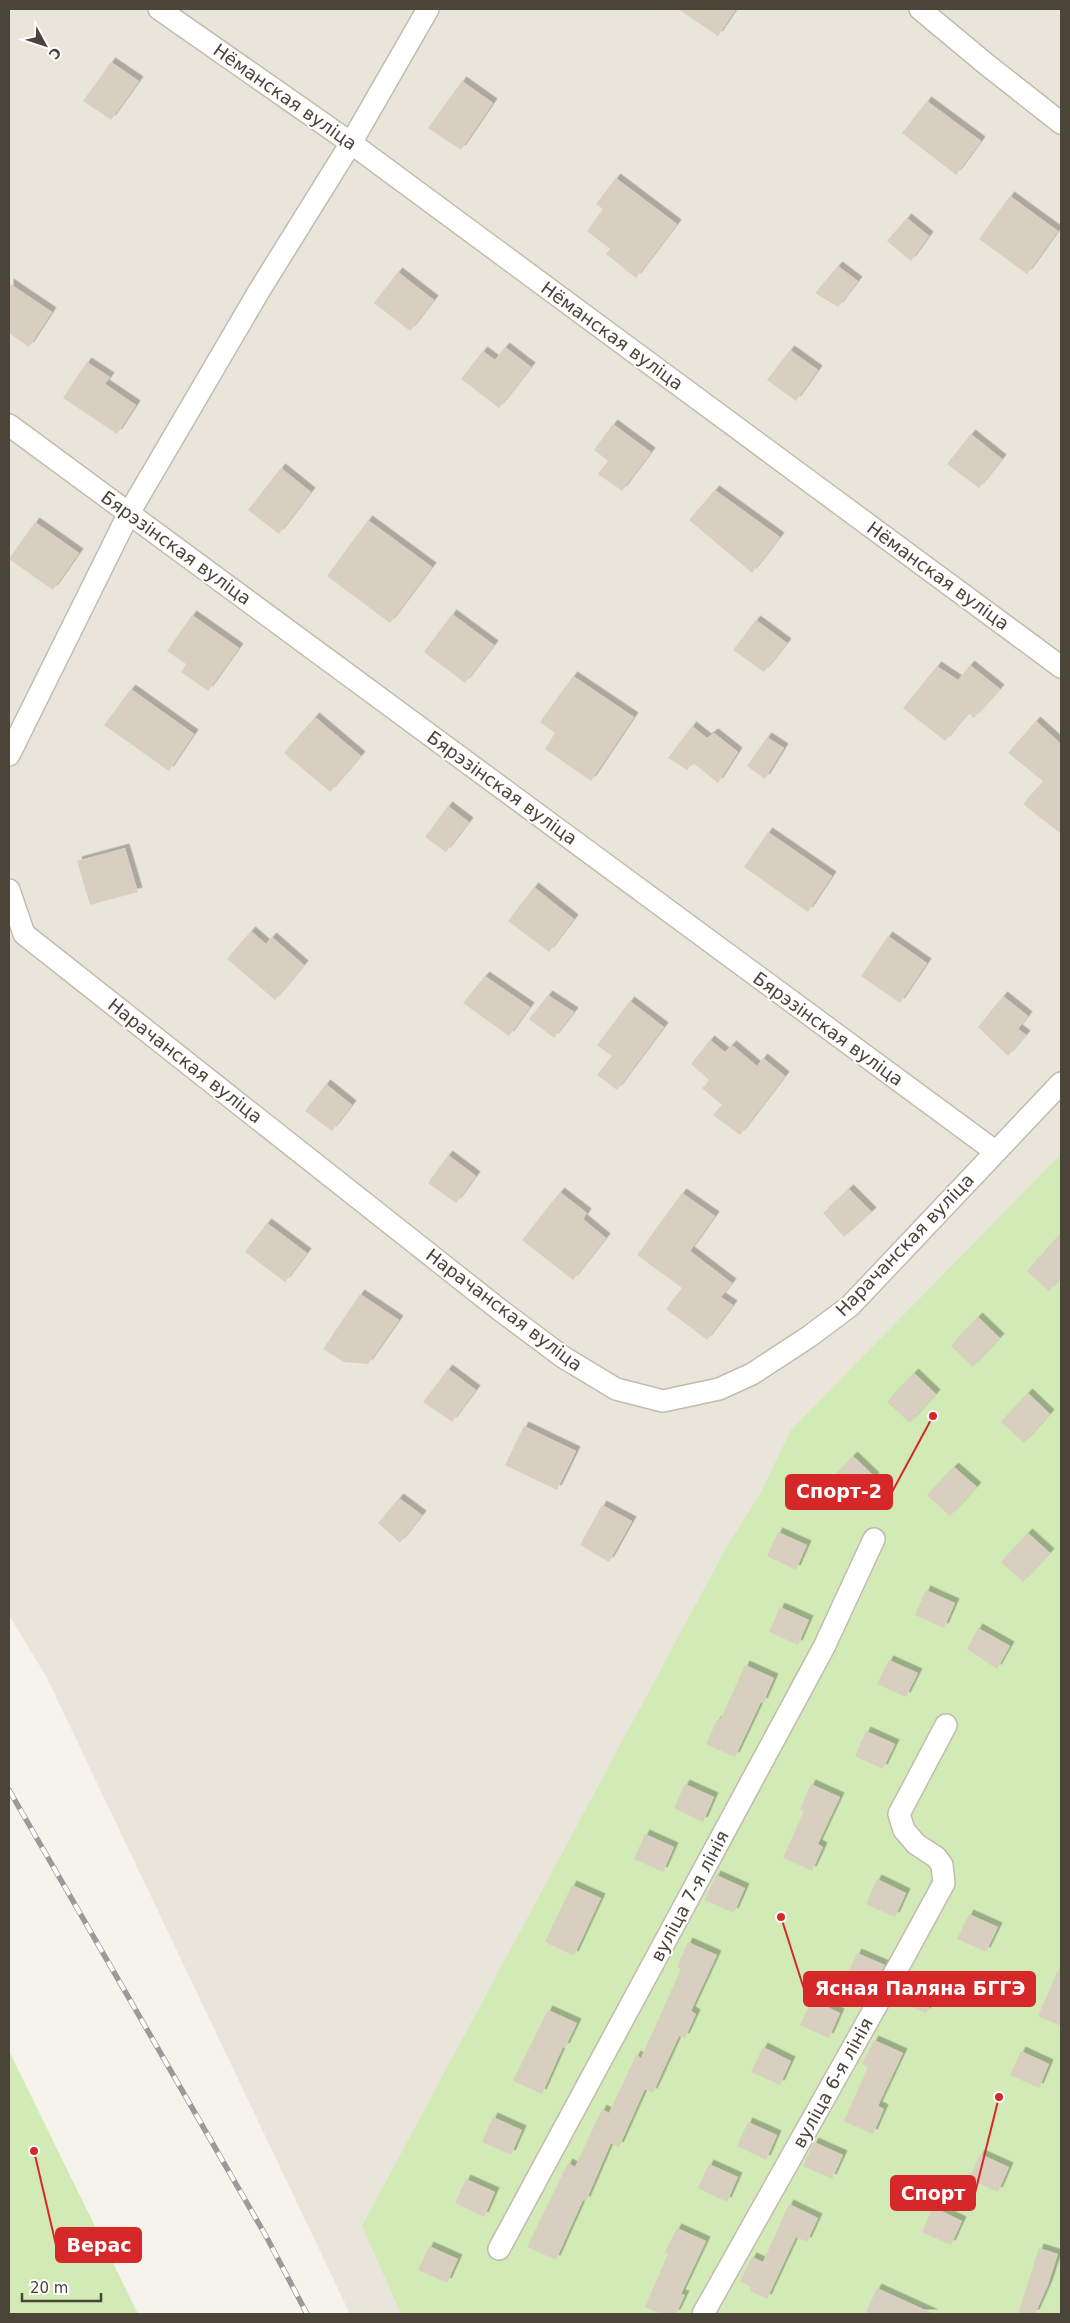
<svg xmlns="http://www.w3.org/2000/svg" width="1070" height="2323" viewBox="0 0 1070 2323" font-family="'DejaVu Sans',sans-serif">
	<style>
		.residential { fill: #eae5da }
		.green { fill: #d2eab5 }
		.building { fill: #d8cfc1; filter: url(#shadow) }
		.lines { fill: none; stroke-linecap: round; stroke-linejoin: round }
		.street-casing { stroke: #c2bbae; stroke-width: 24 }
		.street { stroke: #fff; stroke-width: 21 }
		.rail-casing { stroke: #9a9a9a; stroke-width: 5.5 }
		.rail { stroke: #fff; stroke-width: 4; stroke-dasharray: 11; stroke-linecap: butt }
		.labels { text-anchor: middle; stroke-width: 4; stroke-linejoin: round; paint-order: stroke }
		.street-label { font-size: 18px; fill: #4b4439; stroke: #fff }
		.leader { fill: none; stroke: #d62828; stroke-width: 2 }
		.callout-dot { fill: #d62828; stroke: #fff; stroke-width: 2 }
		.callout { fill: #d62828; stroke: #d62828; stroke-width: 2 }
		.callout-label { font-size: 19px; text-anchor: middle; font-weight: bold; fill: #fff }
	</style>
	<defs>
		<filter id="shadow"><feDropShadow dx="4.5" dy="-4.5" stdDeviation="0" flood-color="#0004"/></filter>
	</defs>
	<rect width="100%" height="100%" fill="#f6f3ec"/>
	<!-- residential -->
	<path class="residential" d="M 9,9 L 1061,9 L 1061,2314 L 350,2314 L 46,1676 L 9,1615 Z"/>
	<!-- green -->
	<path class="green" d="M 1061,1154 L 1061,2314 L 401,2314 L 362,2226 L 726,1548 L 760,1494 L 791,1430 Z
		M 9,2047 L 10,2053 L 138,2314 L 9,2314 Z"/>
	<!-- building -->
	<path class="building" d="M 678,9 L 736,9 L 718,36 Z
		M 111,62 L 139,81 L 111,120 L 83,101 Z
		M 462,81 L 493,103 L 461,150 L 428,128 Z
		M 927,101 L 981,141 L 956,175 L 902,133 Z
		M 616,178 L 677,224 L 636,278 L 606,254 L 610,249 L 587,231 L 603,209 L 596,204 Z
		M 1010,196 L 1058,231 L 1027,274 L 979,239 Z
		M 907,218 L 929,236 L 911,261 L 887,241 Z
		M 838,266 L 858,281 L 838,307 L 815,293 Z
		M 398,272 L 434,300 L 410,331 L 374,303 Z
		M 9,283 L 52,312 L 29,347 L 9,333 Z
		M 505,347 L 531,367 L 499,408 L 461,379 L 483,351 L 495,360 Z
		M 790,350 L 818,370 L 796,401 L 767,380 Z
		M 87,362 L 110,377 L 105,384 L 136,405 L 117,434 L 63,398 Z
		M 613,424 L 651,452 L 622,491 L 598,474 L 608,461 L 594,450 Z
		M 971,434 L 1002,459 L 979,488 L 947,464 Z
		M 281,468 L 311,492 L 279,534 L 248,510 Z
		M 715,490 L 780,537 L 752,573 L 689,520 Z
		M 368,520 L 432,567 L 390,623 L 327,576 Z
		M 35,522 L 79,553 L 53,590 L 9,559 Z
		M 452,614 L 494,645 L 465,683 L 424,652 Z
		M 192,615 L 239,648 L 208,691 L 181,672 L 186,664 L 167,651 Z
		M 756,620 L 787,643 L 764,672 L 733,650 Z
		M 970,665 L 1000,689 L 974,718 L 968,713 L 945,741 L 903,708 L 937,666 L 958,680 Z
		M 573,676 L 634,717 L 591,781 L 545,749 L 555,733 L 540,722 Z
		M 131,689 L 194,734 L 169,771 L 104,725 Z
		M 315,717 L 361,756 L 330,792 L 284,753 Z
		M 1036,721 L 1061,744 L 1061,834 L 1023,804 L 1043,781 L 1008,753 Z
		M 692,726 L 707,738 L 714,733 L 738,752 L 718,783 L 693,763 L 687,770 L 668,758 Z
		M 767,737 L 784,748 L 765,779 L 747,766 Z
		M 448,806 L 469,822 L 446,852 L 425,837 Z
		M 768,832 L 832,876 L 808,912 L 744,867 Z
		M 125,848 L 138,892 L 90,905 L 77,861 Z
		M 534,887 L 574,919 L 549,952 L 508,921 Z
		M 251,931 L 266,944 L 272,937 L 304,965 L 275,1000 L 227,959 Z
		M 888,936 L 927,963 L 900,1003 L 861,976 Z
		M 485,976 L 530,1007 L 509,1036 L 463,1003 Z
		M 548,995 L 574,1012 L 554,1038 L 529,1019 Z
		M 1003,996 L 1028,1016 L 1018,1029 L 1026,1035 L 1008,1056 L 978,1027 Z
		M 630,1001 L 664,1027 L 617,1090 L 597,1075 L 612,1056 L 597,1045 Z
		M 710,1040 L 725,1052 L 732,1045 L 757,1066 L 763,1058 L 785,1076 L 740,1135 L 713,1115 L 722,1105 L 702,1088 L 710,1081 L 691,1064 Z
		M 326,1084 L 352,1105 L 332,1131 L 305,1111 Z
		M 448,1155 L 476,1176 L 456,1203 L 428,1183 Z
		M 849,1189 L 872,1212 L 844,1237 L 823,1213 Z
		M 560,1192 L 587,1213 L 583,1219 L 606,1238 L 573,1280 L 522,1240 Z
		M 682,1193 L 715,1216 L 690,1251 L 732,1283 L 721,1297 L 733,1305 L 707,1340 L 666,1309 L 682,1288 L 637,1255 Z
		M 267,1223 L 307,1253 L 285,1282 L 245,1252 Z
		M 1061,1233 L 1061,1278 L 1049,1291 L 1027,1271 Z
		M 360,1294 L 399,1320 L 368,1364 L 344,1362 L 323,1349 Z
		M 978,1317 L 1000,1338 L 973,1367 L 951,1346 Z
		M 448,1369 L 476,1390 L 452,1422 L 423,1402 Z
		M 914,1373 L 936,1394 L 910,1423 L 887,1402 Z
		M 1028,1393 L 1050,1414 L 1024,1443 L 1001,1422 Z
		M 524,1426 L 576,1451 L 557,1490 L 505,1465 Z
		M 853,1456 L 875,1477 L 848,1506 L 826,1485 Z
		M 954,1467 L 977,1487 L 950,1516 L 927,1495 Z
		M 399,1498 L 422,1515 L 400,1543 L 378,1523 Z
		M 602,1505 L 632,1521 L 609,1562 L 580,1545 Z
		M 778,1532 L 807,1545 L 796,1570 L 767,1556 Z
		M 1028,1533 L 1050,1553 L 1023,1582 L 1001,1562 Z
		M 926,1590 L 955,1603 L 944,1628 L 915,1615 Z
		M 780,1607 L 809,1620 L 798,1645 L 769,1632 Z
		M 978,1628 L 1010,1646 L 997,1669 L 967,1649 Z
		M 889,1660 L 918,1673 L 906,1697 L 877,1684 Z
		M 745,1665 L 774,1678 L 763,1703 L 761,1702 L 735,1757 L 706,1744 L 717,1720 L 720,1721 Z
		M 866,1731 L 895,1744 L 883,1769 L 855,1756 Z
		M 685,1784 L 714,1797 L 703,1822 L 674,1808 Z
		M 811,1784 L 840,1797 L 818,1844 L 823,1847 L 812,1871 L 783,1858 L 804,1811 L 800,1809 Z
		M 645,1834 L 674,1847 L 663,1872 L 634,1859 Z
		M 716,1875 L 745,1888 L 734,1913 L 705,1900 Z
		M 877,1879 L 906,1893 L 895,1917 L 866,1904 Z
		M 572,1885 L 601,1898 L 574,1956 L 545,1942 Z
		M 969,1914 L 998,1927 L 986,1952 L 957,1939 Z
		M 688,1942 L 717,1955 L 691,2011 L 696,2014 L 685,2038 L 679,2036 L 653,2093 L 645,2089 L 619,2147 L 611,2143 L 586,2201 L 583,2200 L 556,2260 L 527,2247 L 568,2163 L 575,2167 L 602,2109 L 609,2113 L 636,2055 L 641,2058 L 681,1969 L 677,1967 Z
		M 857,1953 L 885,1965 L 871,1989 L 846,1977 Z
		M 1061,1964 L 1061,2026 L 1038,2016 Z
		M 906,1978 L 936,1992 L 926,2013 L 894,1999 Z
		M 812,2000 L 840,2013 L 829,2038 L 800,2025 Z
		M 548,2010 L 577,2023 L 565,2048 L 563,2047 L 542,2094 L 513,2081 Z
		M 874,2040 L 903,2053 L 878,2106 L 884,2109 L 873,2134 L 844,2121 L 868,2067 L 862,2064 Z
		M 763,2047 L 791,2061 L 780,2085 L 751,2072 Z
		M 1021,2051 L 1049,2064 L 1039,2088 L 1010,2075 Z
		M 493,2117 L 522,2130 L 511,2155 L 482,2142 Z
		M 748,2122 L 777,2135 L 766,2160 L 737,2146 Z
		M 814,2142 L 843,2155 L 832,2179 L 803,2166 Z
		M 980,2154 L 1009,2167 L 998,2192 L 969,2179 Z
		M 709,2164 L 738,2177 L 727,2202 L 698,2188 Z
		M 466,2179 L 495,2192 L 484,2217 L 455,2203 Z
		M 789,2204 L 818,2218 L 807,2242 L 796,2237 L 767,2299 L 750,2291 L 751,2287 L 740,2281 L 752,2257 L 763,2262 Z
		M 933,2207 L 962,2221 L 951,2245 L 922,2232 Z
		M 677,2228 L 706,2241 L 681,2294 L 685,2295 L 676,2314 L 661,2314 L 645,2307 L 668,2254 L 665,2252 Z
		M 429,2246 L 458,2259 L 447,2283 L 418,2270 Z
		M 1039,2248 L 1058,2254 L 1048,2285 L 1035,2314 L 1018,2314 Z
		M 877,2288 L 934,2314 L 865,2314 Z"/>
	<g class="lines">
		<defs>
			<path id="street" d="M 159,9 L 351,143 L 1061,667
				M 920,9 L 986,64 L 1061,123
				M 9,425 L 996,1152
				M 9,755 L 129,513 L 259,291 L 351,143 L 428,9
				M 9,890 L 24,934 L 500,1310 L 563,1357 L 616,1389 L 663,1401 L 719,1389 L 752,1374 L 810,1336 L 850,1306 L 1061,1083
				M 499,2249 L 824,1647 L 874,1539
				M 703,2314 L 907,1951 L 944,1883 L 942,1865 L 936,1857 L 916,1844 L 904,1830 L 899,1814 L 946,1725"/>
		</defs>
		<!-- street casing -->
		<use href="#street" class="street-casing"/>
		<!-- street -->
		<use href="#street" class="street"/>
		<defs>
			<path id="rail" d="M 9,1790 L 266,2236 L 307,2314"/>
		</defs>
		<!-- rail casing -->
		<use href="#rail" class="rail-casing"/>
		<!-- rail -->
		<use href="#rail" class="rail"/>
	</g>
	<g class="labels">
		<!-- street labels -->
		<g class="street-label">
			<text transform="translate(285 97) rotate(35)" y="6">Нёманская вуліца</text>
			<text transform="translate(612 336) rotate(36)" y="6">Нёманская вуліца</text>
			<text transform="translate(176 548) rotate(36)" y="6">Бярэзінская вуліца</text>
			<text transform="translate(938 576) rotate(36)" y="6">Нёманская вуліца</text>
			<text transform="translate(502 788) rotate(36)" y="6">Бярэзінская вуліца</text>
			<text transform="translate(828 1029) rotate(36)" y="6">Бярэзінская вуліца</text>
			<text transform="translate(185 1061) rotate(38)" y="6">Нарачанская вуліца</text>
			<text transform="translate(905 1245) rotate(-46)" y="6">Нарачанская вуліца</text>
			<text transform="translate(504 1310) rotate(37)" y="6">Нарачанская вуліца</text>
			<text transform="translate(690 1896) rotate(-62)" y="6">вуліца 7-я лінія</text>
			<text transform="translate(833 2083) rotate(-61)" y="6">вуліца 6-я лінія</text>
		</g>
	</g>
	<!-- callouts -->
	<path class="leader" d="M933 1416L892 1492M781 1917L804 1989M999 2097L975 2193M34 2151L56 2245"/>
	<g class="callout-dot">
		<circle cx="933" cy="1416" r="5"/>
		<circle cx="781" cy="1917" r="5"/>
		<circle cx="999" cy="2097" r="5"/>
		<circle cx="34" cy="2151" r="5"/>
	</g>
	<g class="callout">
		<rect x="786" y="1475" width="106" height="34" rx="5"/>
		<rect x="804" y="1972" width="231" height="34" rx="5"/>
		<rect x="891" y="2176" width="84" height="34" rx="5"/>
		<rect x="56" y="2228" width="85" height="34" rx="5"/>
	</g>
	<g class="callout-label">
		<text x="839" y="1498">Спорт-2</text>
		<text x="920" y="1995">Ясная Паляна БГГЭ</text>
		<text x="933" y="2200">Спорт</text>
		<text x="99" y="2252">Верас</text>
	</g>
	<!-- border -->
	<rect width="1070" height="2323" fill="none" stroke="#4b4439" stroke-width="20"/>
	<!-- north arrow -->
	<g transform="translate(45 45) rotate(130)" stroke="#ffffff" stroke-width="4" paint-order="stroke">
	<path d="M0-4L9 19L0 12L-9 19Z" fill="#4b4439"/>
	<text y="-8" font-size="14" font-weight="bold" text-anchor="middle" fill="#4b4439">С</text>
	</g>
	<!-- scale -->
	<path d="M22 2293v8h79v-8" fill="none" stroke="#4b4439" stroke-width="2.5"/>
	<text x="30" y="2293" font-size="15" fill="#4b4439" stroke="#ffffff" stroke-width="4" paint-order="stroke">20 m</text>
</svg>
